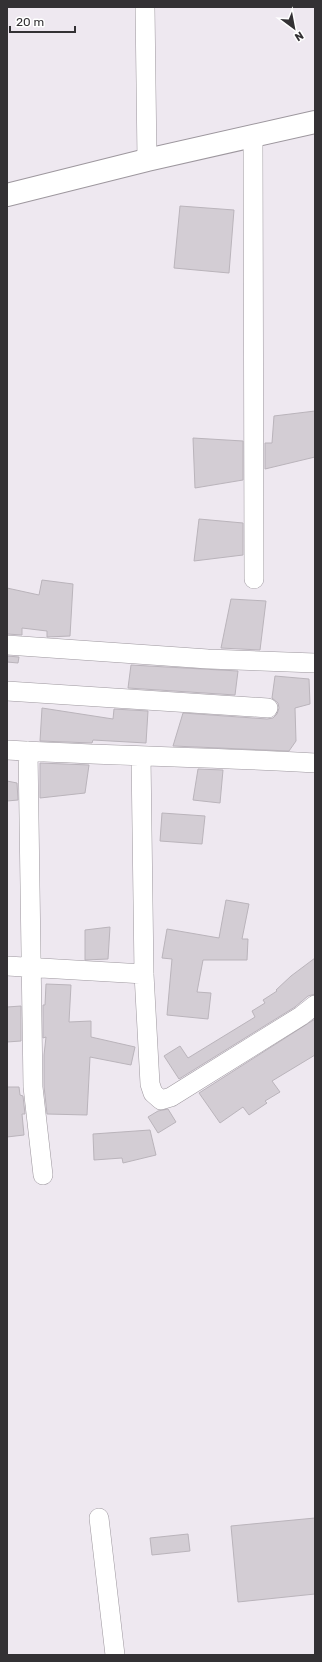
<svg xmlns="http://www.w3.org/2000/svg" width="322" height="1662" viewBox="0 0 322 1662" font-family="Rubik,sans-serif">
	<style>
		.building { fill: #d3cdd4; stroke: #bab4bb }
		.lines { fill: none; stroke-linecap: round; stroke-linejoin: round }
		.street-casing { stroke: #9d979e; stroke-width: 20 }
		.secondary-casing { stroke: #9d979e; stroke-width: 24 }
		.street { stroke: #fff; stroke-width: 19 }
		.secondary { stroke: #fff; stroke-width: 22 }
	</style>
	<rect width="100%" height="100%" fill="#eee8f0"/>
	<!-- building -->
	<path class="building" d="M 180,206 L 234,210 L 229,273 L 174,268 Z
		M 315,411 L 315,457 L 265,469 L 265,443 L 272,443 L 274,416 Z
		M 193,438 L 243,441 L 243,480 L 195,488 Z
		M 199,519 L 243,523 L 243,555 L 194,561 Z
		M 42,580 L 73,584 L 70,636 L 47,637 L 47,631 L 22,628 L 22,635 L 7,634 L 7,588 L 39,595 Z
		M 231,599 L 266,601 L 260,650 L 221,648 Z
		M 7,656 L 19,657 L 18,663 L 7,662 Z
		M 131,665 L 238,671 L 235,695 L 128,688 Z
		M 275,676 L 309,679 L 310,704 L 295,708 L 296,741 L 289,751 L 173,746 L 183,713 L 267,719 L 273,718 L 277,714 L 279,708 L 278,703 L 272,698 Z
		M 42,708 L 113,719 L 114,709 L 148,711 L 146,743 L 93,740 L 92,743 L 40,741 Z
		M 40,763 L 89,765 L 85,793 L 40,798 Z
		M 198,769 L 223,770 L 220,803 L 193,800 Z
		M 7,781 L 17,783 L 18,800 L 7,801 Z
		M 162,813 L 205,816 L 202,844 L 160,841 Z
		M 226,900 L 249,904 L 242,939 L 248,939 L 247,960 L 203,960 L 197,992 L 211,993 L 208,1019 L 167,1015 L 172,959 L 162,958 L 167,929 L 219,938 Z
		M 110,927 L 108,959 L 85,960 L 85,930 Z
		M 315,958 L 315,994 L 308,996 L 295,1007 L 179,1079 L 164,1056 L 180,1046 L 188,1058 L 255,1017 L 252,1011 L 265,1003 L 263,1000 L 277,991 L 276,990 L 291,976 Z
		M 46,984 L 71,985 L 69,1022 L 91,1021 L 91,1037 L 135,1047 L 131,1065 L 90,1057 L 87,1115 L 47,1114 L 44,1086 L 44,1055 L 46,1037 L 43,1038 L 43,1005 L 45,1005 Z
		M 21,1006 L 21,1041 L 7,1042 L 7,1007 Z
		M 315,1019 L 315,1055 L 272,1081 L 280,1092 L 265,1101 L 267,1103 L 249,1115 L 243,1107 L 220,1123 L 199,1093 Z
		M 7,1087 L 19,1087 L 20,1095 L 23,1096 L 25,1114 L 22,1114 L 24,1135 L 7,1137 Z
		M 168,1109 L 176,1122 L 158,1133 L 148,1117 L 158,1111 Z
		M 150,1130 L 156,1155 L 123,1163 L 122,1158 L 94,1160 L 93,1134 Z
		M 315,1518 L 315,1594 L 238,1602 L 231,1526 Z
		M 188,1534 L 190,1551 L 152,1555 L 150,1538 Z"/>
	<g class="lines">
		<defs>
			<path id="street" d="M 145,7 L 147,160
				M 253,136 L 254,579
				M 7,645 L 208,659 L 315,663
				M 7,691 L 268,708
				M 7,750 C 110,756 212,757 315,763
				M 28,751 L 33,1087 L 43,1175
				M 141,756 L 144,974 L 150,1084 L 153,1093 L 161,1100 L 171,1097 L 301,1016 L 315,1005
				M 7,966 L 144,974
				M 99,1518 L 115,1655"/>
			<path id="secondary" d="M 7,195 L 147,160 L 315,122"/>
		</defs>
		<!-- street casing -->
		<use href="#street" class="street-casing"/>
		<!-- secondary casing -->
		<use href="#secondary" class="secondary-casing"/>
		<!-- street -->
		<use href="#street" class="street"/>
		<!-- secondary -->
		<use href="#secondary" class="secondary"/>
	</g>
	<!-- border -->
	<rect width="322" height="1662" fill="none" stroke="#333134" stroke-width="16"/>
	<!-- north arrow -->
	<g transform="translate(294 28) rotate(148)" stroke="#ffffff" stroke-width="3" paint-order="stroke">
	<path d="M0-3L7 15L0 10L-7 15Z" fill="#333134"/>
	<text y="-6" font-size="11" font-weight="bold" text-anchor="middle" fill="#333134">N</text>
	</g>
	<!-- scale -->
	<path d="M10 26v6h65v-6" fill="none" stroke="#333134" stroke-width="2"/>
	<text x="16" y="26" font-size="12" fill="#333134" stroke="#ffffff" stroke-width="3" paint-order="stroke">20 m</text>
</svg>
